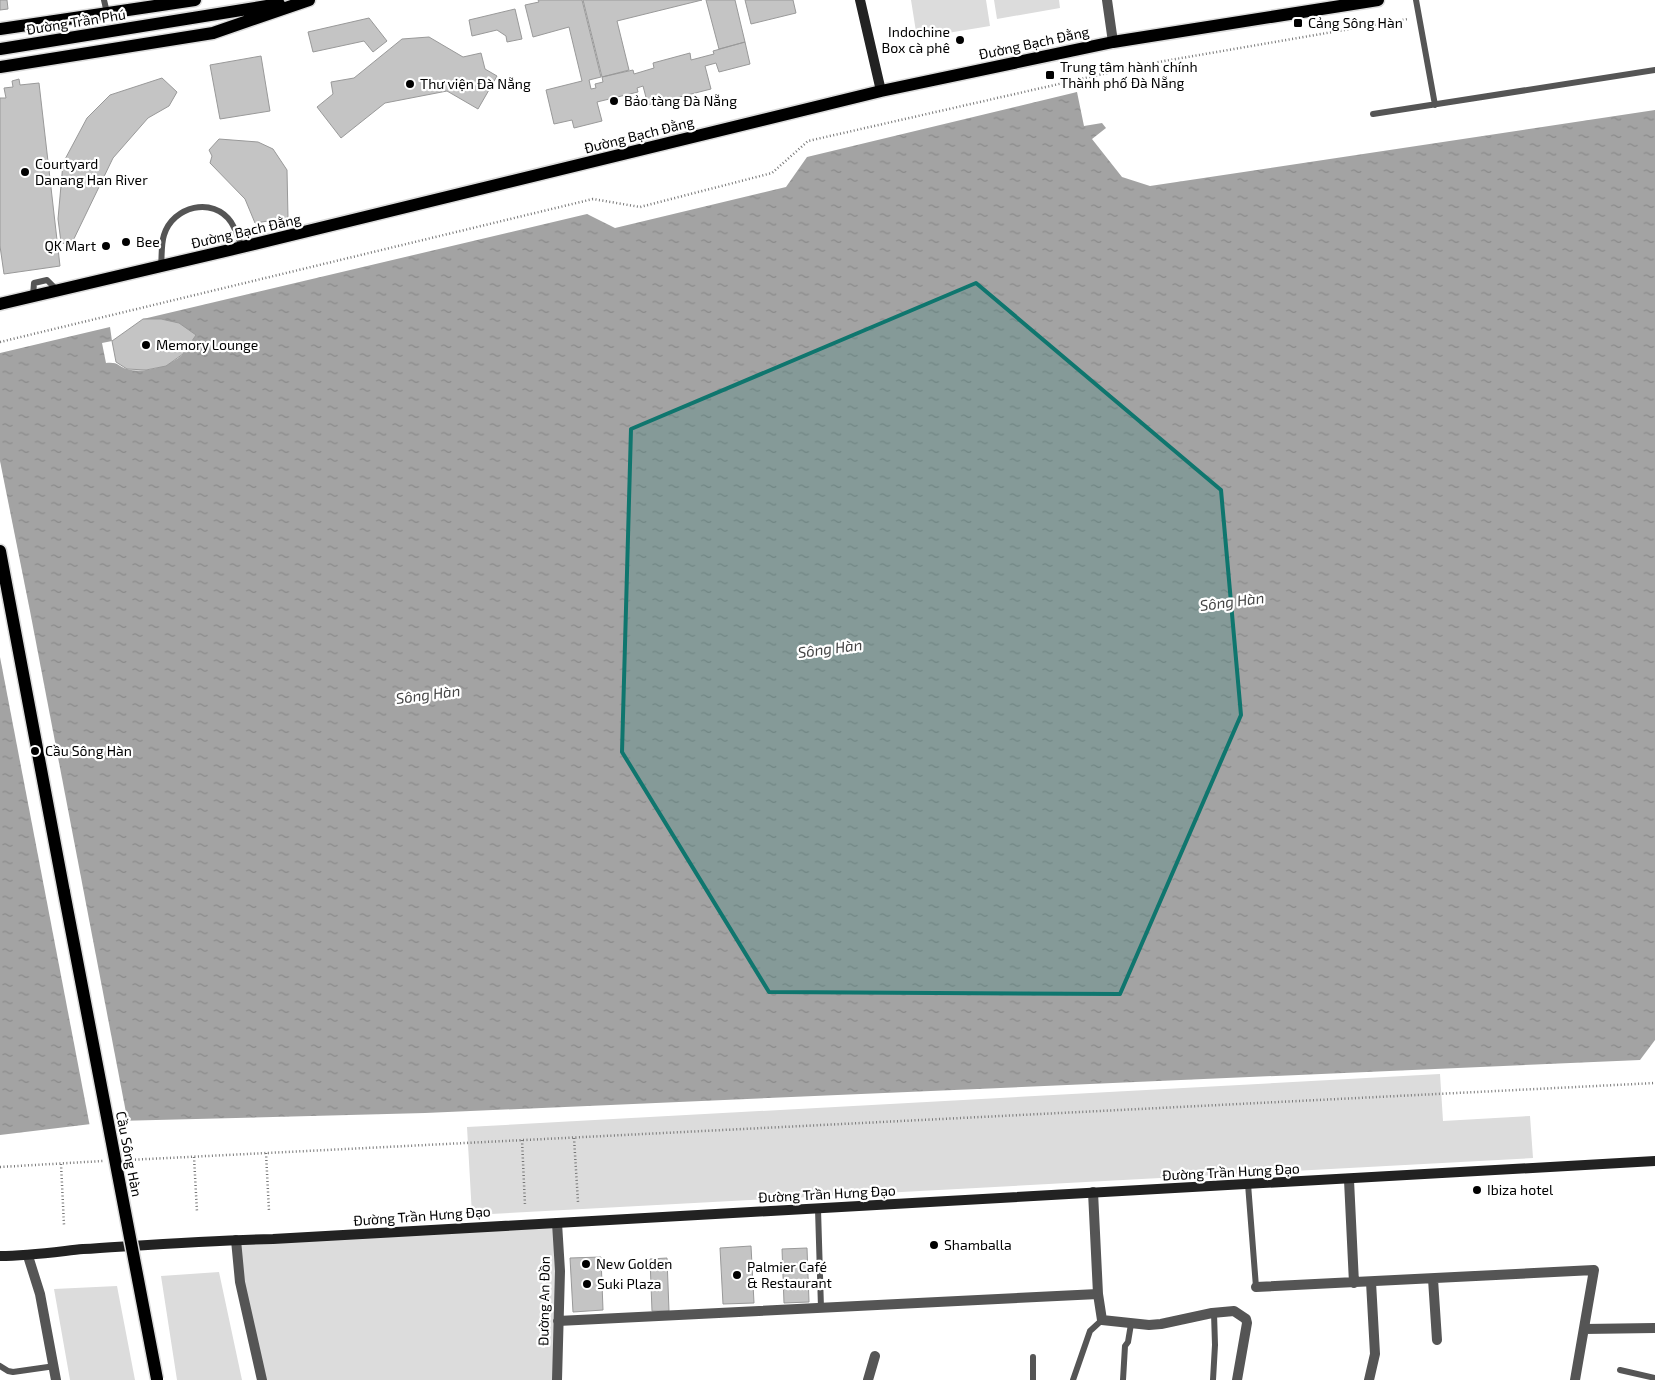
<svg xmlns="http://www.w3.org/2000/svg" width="1655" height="1380" viewBox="0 0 1655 1380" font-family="'Exo 2',sans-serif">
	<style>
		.green { fill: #dcdcdc }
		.water { fill: url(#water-ripples) }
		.pier { fill: #fff }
		.building { fill: #c4c4c4; stroke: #999 }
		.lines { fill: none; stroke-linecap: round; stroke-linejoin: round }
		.primary-casing { stroke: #dbdbdb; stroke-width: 15 }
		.path { stroke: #777; stroke-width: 2.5; stroke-dasharray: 1 2.5; stroke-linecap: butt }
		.lane { stroke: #555; stroke-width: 6 }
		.street { stroke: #555; stroke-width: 10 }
		.secondary { stroke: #222; stroke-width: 10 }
		.primary { stroke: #000; stroke-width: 12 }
		.primary-bridge-casing { stroke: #dbdbdb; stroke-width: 15; stroke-linecap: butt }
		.primary-bridge { stroke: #000; stroke-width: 12 }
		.marked { fill: #0f766e; fill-opacity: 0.2; stroke: #0f766e; stroke-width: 4; stroke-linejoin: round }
		.poi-dot { fill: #000; stroke: #fff; stroke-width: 2 }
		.labels { text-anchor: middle; stroke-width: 4.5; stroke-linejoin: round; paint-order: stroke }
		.street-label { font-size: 14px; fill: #000; stroke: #fff }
		.poi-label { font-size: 14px; fill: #000; stroke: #fff; text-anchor: start }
		.water-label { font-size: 15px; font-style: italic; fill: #444; stroke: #fff }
	</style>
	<defs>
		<pattern id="water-ripples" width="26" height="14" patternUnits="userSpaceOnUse" patternTransform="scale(1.25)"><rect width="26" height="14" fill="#a3a3a3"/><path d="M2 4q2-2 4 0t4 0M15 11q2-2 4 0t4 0" fill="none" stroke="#8b8b8b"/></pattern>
	</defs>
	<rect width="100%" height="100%" fill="#fff"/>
	<!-- green -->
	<path class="green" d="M 911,0 L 986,0 L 990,26 L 917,38 Z
		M 994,0 L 1059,0 L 1060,8 L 997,19 Z
		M 1440,1074 L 1443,1121 L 1530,1116 L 1533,1158 L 472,1215 L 467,1127 Z
		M 557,1223 L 556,1380 L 263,1380 L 236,1240 Z
		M 219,1272 L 242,1380 L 177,1380 L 161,1276 Z
		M 117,1286 L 135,1380 L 70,1380 L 54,1289 Z"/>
	<!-- water -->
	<path class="water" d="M 1077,92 L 1084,126 L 1102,123 L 1106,128 L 1092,139 L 1122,177 L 1150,186 L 1655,110 L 1655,1040 L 1640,1060 L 425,1113 L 116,1121 L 0,1135 L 0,353 L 110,327 L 112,341 L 102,343 L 106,363 C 120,362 116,366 127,369 C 144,374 170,366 182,355 C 188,350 191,341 195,335 L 161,319 L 143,319 L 587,214 L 615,228 L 786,187 L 807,157 Z"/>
	<!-- pier -->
	<path class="pier" d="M 0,461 L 30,611 L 128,1123 L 90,1127 L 0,657 Z"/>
	<!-- building -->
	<path class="building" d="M 0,0 L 7,0 L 8,9 L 0,10 Z
		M 538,0 L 582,0 L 601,77 L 589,80 L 591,89 L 596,88 L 595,84 L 603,82 L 602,77 L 633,70 L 634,74 L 654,68 L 653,63 L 690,53 L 691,60 L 714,54 L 713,51 L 745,42 L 750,64 L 719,72 L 716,63 L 705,66 L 711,89 L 648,105 L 643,86 L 637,88 L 638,92 L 597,102 L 602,121 L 574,128 L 572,120 L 554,124 L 546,90 L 582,81 L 569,27 L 533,37 L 525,5 L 539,2 Z
		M 583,0 L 702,0 L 617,21 L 629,70 L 602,77 Z
		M 706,0 L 735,0 L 745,42 L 719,49 Z
		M 745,0 L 793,0 L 796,13 L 751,24 Z
		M 515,9 L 522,39 L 507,42 L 506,36 L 497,30 L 472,36 L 469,20 Z
		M 369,18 L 387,41 L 373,52 L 364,41 L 313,52 L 308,32 Z
		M 429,37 L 463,57 L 481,53 L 485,69 L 497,76 L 478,109 L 447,91 L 385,103 L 341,138 L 317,107 L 333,94 L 331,82 L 354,78 L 402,39 Z
		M 261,56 L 270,111 L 220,119 L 210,65 Z
		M 162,78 L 177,92 L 169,106 L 148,118 L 113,158 L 70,247 L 61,242 L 58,219 L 63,163 L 87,118 L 110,95 Z
		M 19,79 L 20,85 L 39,83 L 60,266 L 4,274 L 0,246 L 0,98 L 6,98 L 4,88 L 13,87 L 12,81 Z
		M 219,139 L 258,142 L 273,149 L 287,170 L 288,218 L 255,223 L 245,199 L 210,163 L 212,156 L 209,150 Z
		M 143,319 L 161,319 L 179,323 L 196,335 L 183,354 L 166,366 L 146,370 L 127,369 L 116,362 L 112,341 Z
		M 751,1246 L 754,1303 L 723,1304 L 720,1248 Z
		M 807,1248 L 809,1302 L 784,1303 L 782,1249 Z
		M 601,1257 L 603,1310 L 573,1312 L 570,1258 Z
		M 667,1258 L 669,1311 L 652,1311 L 650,1259 Z"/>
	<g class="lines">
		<defs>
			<path id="primary" d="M 0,29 L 195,0
				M 0,49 L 279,4
				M 0,67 L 213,33 L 309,0
				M 0,304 L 242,247 L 881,91 L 1113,42 L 1378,0
				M 0,551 L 64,892"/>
		</defs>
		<!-- primary casing -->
		<use href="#primary" class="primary-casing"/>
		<!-- path -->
		<path class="path" d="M 0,342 L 593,199 L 640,207 L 772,173 L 808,141 L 1147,64 L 1408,19
			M 574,1138 L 578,1202
			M 522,1140 L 525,1205
			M 266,1153 L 269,1211
			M 194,1157 L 197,1212
			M 128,1160 L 1655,1083
			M 61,1164 L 64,1225
			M 0,1167 L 103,1161"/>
		<!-- lane -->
		<path class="lane" d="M 104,0 L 107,13
			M 1416,0 L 1435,105
			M 1373,114 L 1655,70
			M 161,266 C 162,257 161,244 164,235 C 173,206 213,196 231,222 C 236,230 239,240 242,247
			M 33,296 L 34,283 L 47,280 L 57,290
			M 1248,1184 L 1256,1287
			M 818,1209 L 821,1308
			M 1033,1357 L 1033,1380
			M 0,1366 L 8,1371 L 13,1372 L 55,1366
			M 1620,1370 L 1655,1378
			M 1073,1380 L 1090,1331 L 1102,1320
			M 1123,1380 L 1125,1346 L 1128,1342 L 1131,1324
			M 1213,1380 L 1215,1345 L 1214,1313"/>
		<!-- street -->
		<path class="street" d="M 1107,0 L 1113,42
			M 1349,1180 L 1354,1283
			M 1093,1192 L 1098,1294 L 1102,1320 L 1149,1325 L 1161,1324 L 1212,1313 L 1234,1311 L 1246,1319 L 1247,1323 L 1237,1380
			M 236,1240 L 240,1282 L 262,1380
			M 28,1256 L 40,1294 L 56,1380
			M 1433,1279 L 1437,1340
			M 1256,1287 L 1594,1270 L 1575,1380
			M 558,1321 L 1098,1294
			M 1584,1329 L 1655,1328
			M 557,1380 L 560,1271 L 557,1223
			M 868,1380 L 875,1356
			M 1369,1380 L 1375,1354 L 1371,1282"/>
		<!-- secondary -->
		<path class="secondary" d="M 860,0 L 881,91
			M 0,1256 C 28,1256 55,1252 83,1249 C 147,1245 210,1240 273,1239 C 734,1211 1195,1190 1655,1161"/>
		<!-- primary -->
		<use href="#primary" class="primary"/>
		<defs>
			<path id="primary-bridge" d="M 64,892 L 157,1379"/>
		</defs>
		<!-- primary-bridge casing -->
		<use href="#primary-bridge" class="primary-bridge-casing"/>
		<!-- primary-bridge -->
		<use href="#primary-bridge" class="primary-bridge"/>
	</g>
	<!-- marked area -->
	<path class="marked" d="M 976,283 L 1221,490 L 1241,715 L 1120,994 L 769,992 L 622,752 L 631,429 Z"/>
	<!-- markers -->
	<g class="poi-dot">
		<rect x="1293" y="18" width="10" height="10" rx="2.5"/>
		<circle cx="960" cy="40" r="5"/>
		<rect x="1045" y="70" width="10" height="10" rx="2.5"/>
		<circle cx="410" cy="84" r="5"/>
		<circle cx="614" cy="101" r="5"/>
		<circle cx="25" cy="172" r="5"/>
		<circle cx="126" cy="242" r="5"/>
		<circle cx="106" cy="246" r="5"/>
		<circle cx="146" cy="345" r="5"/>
		<circle cx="35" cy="751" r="5"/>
		<circle cx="1477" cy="1190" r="5"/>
		<circle cx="934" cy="1245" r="5"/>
		<circle cx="586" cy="1264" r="5"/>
		<circle cx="737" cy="1275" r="5"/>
		<circle cx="587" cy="1284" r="5"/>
	</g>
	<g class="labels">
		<!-- street labels -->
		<g class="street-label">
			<text transform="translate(76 22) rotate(-9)" y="5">Đường Trần Phú</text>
			<text transform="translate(1034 43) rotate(-12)" y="5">Đường Bạch Đằng</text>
			<text transform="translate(639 135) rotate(-14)" y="5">Đường Bạch Đằng</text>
			<text transform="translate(246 231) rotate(-13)" y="5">Đường Bạch Đằng</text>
			<text transform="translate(129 1154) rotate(79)" y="5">Cầu Sông Hàn</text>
			<text transform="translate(1231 1172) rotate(-3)" y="5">Đường Trần Hưng Đạo</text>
			<text transform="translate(827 1194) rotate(-3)" y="5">Đường Trần Hưng Đạo</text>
			<text transform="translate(422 1216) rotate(-4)" y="5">Đường Trần Hưng Đạo</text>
			<text transform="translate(544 1301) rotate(-89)" y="5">Đường An Đồn</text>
		</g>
		<!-- poi labels -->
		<g class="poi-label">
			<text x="1308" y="28">Cảng Sông Hàn</text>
			<text x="950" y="37" text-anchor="end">Indochine<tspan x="950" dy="16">Box cà phê</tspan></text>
			<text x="1060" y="72">Trung tâm hành chính<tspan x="1060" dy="16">Thành phố Đà Nẵng</tspan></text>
			<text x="420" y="89">Thư viện Đà Nẵng</text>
			<text x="624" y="106">Bảo tàng Đà Nẵng</text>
			<text x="35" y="169">Courtyard<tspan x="35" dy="16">Danang Han River</tspan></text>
			<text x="136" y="247">Bee</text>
			<text x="96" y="251" text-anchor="end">QK Mart</text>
			<text x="156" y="350">Memory Lounge</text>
			<text x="45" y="756">Cầu Sông Hàn</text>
			<text x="1487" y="1195">Ibiza hotel</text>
			<text x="944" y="1250">Shamballa</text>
			<text x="596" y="1269">New Golden</text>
			<text x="747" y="1272">Palmier Café<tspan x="747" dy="16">&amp; Restaurant</tspan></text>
			<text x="597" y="1289">Suki Plaza</text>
		</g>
		<!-- water labels -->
		<g class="water-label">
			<text transform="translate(1232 602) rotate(-7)" y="5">Sông Hàn</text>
			<text transform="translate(830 649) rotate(-7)" y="5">Sông Hàn</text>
			<text transform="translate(428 695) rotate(-7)" y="5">Sông Hàn</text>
		</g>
	</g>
</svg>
